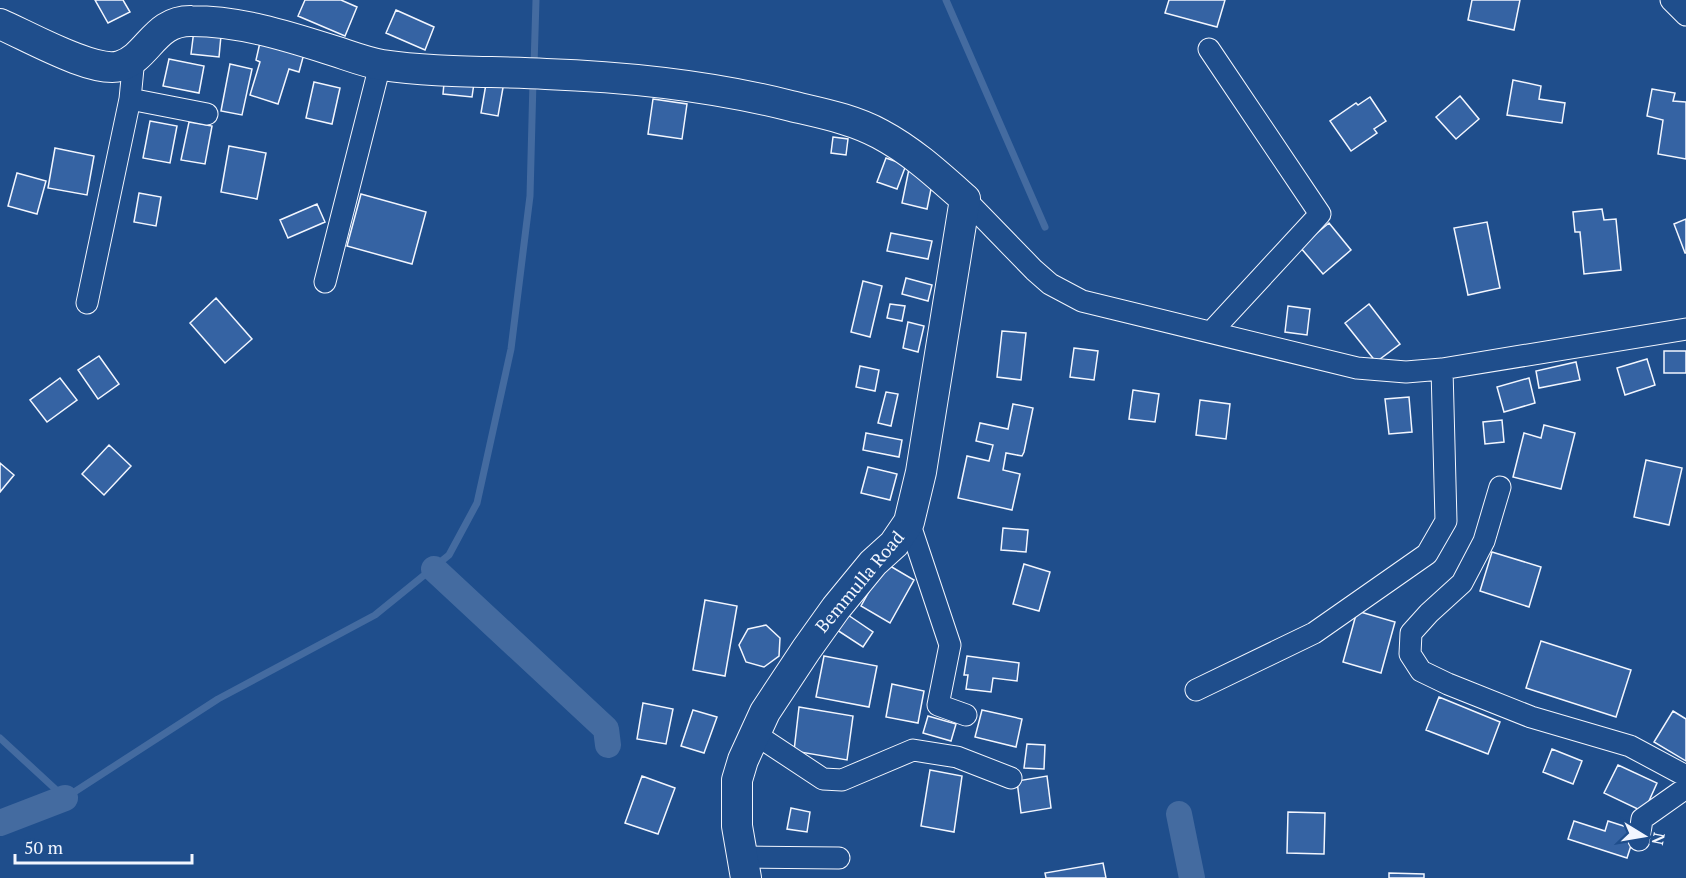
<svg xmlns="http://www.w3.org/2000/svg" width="1686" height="878" viewBox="0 0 1686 878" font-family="'PT Serif',serif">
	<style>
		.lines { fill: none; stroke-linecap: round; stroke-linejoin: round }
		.stream { stroke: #446ba0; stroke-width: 7 }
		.canal { stroke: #446ba0; stroke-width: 26 }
		.building { fill: #3563a3; stroke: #f2f6ff; stroke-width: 1.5 }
		.street-casing { stroke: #f2f6ff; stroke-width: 23 }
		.secondary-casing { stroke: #f2f6ff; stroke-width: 32 }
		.street { stroke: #1f4e8c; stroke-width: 21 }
		.secondary { stroke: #1f4e8c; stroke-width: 30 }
		.labels { text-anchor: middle; stroke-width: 4.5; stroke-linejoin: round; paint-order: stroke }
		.street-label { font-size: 18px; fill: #f2f6ff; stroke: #1f4e8c }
	</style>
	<rect width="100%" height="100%" fill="#1f4e8c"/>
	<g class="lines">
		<!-- stream -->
		<path class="stream" d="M 946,0 L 1045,227
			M 534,66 L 536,0
			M 0,738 L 65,798 L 218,699 L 375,615 L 449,555 L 477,503 L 511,349 L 530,196 L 533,81"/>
		<!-- canal -->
		<path class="canal" d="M 434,569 L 606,729 L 608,745
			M 1179,814 L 1192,878
			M 0,823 L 65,798"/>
	</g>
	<!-- building -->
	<path class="building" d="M 95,0 L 123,0 L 130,12 L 108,23 Z
		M 305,0 L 341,0 L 357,7 L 345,36 L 298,16 Z
		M 1169,0 L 1225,0 L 1217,27 L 1165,13 Z
		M 1472,0 L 1520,0 L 1514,30 L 1468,20 Z
		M 396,10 L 434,27 L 425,50 L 386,33 Z
		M 195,22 L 222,25 L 219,57 L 191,54 Z
		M 261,38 L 305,50 L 299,72 L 289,69 L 278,104 L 250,95 L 260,62 L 256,60 Z
		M 169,59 L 204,66 L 199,93 L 163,86 Z
		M 230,64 L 252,69 L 242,115 L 221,111 Z
		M 445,72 L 475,76 L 472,97 L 443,94 Z
		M 487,78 L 504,82 L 498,116 L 481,113 Z
		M 1513,80 L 1541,86 L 1539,99 L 1565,103 L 1562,123 L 1507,115 Z
		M 314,82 L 340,88 L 332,124 L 306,118 Z
		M 1652,89 L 1675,93 L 1673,101 L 1686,102 L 1686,159 L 1658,154 L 1663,120 L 1647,116 Z
		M 1460,96 L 1479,119 L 1456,139 L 1436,117 Z
		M 1370,97 L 1386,121 L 1374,129 L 1377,133 L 1351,151 L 1330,121 L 1356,103 L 1358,105 Z
		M 653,99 L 687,104 L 682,139 L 648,134 Z
		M 150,121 L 177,126 L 170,163 L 143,158 Z
		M 189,122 L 212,126 L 205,164 L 181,160 Z
		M 833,137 L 848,139 L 846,155 L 831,153 Z
		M 229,146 L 266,153 L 257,199 L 221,192 Z
		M 55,148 L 94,156 L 87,195 L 48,188 Z
		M 886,158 L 906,165 L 897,189 L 877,182 Z
		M 909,169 L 934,174 L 927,209 L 902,203 Z
		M 17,173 L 46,181 L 37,214 L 8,206 Z
		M 139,193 L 161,197 L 156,226 L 134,222 Z
		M 361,194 L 426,212 L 412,264 L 347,246 Z
		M 317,204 L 325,222 L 288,238 L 280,220 Z
		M 1602,209 L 1604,220 L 1616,219 L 1621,270 L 1584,274 L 1580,232 L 1575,232 L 1573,212 Z
		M 1686,219 L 1686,253 L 1685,253 L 1674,224 Z
		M 1487,222 L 1500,288 L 1468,295 L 1454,228 Z
		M 1329,223 L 1351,250 L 1323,274 L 1300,247 Z
		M 891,233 L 932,241 L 928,259 L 887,251 Z
		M 906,278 L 932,285 L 928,301 L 902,294 Z
		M 863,281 L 882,286 L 870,337 L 851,332 Z
		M 216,298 L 252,339 L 225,363 L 190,323 Z
		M 890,304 L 905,306 L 902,321 L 887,318 Z
		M 1369,304 L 1400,344 L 1376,362 L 1345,323 Z
		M 1288,306 L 1310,309 L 1307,335 L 1285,332 Z
		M 908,322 L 924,326 L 918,352 L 903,348 Z
		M 1002,331 L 1026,333 L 1021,380 L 997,377 Z
		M 1074,348 L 1098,351 L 1094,380 L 1070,377 Z
		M 1664,351 L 1686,351 L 1686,373 L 1664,373 Z
		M 99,356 L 119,384 L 98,399 L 78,370 Z
		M 1647,359 L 1655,385 L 1625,395 L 1617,368 Z
		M 1576,362 L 1580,380 L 1539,388 L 1536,371 Z
		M 860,366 L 879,370 L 875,391 L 856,387 Z
		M 60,378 L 77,400 L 47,422 L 30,400 Z
		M 1529,378 L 1535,403 L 1504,412 L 1497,387 Z
		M 1133,390 L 1159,394 L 1155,422 L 1129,419 Z
		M 886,392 L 898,394 L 891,426 L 878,423 Z
		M 1409,397 L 1412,432 L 1389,434 L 1385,399 Z
		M 1200,400 L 1230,404 L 1226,439 L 1196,435 Z
		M 1013,404 L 1033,408 L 1024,452 L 1022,456 L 1006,453 L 1003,470 L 1020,474 L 1012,510 L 958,498 L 967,456 L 989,461 L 993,445 L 976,441 L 980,423 L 1008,429 Z
		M 1502,420 L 1504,442 L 1485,444 L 1483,422 Z
		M 1544,425 L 1575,433 L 1561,489 L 1513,477 L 1524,433 L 1541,438 Z
		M 866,433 L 902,440 L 899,457 L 863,450 Z
		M 109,445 L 131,466 L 104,495 L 82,474 Z
		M 1646,460 L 1682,468 L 1669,525 L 1634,517 Z
		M 0,463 L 14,475 L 0,492 Z
		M 868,467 L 897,474 L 890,500 L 861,493 Z
		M 1003,528 L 1028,530 L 1026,552 L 1001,550 Z
		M 1492,552 L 1541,567 L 1529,607 L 1480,591 Z
		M 885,563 L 914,580 L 890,623 L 861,606 Z
		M 1024,564 L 1050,572 L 1039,611 L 1013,604 Z
		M 705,600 L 737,606 L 725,676 L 693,670 Z
		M 1357,611 L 1395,622 L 1381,673 L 1343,662 Z
		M 848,615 L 873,632 L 863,647 L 837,630 Z
		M 766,625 L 780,638 L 779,656 L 764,667 L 746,662 L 739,645 L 748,629 Z
		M 1541,641 L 1631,670 L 1616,717 L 1526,688 Z
		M 824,656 L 877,666 L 869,707 L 816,697 Z
		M 967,656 L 1019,663 L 1017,681 L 993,678 L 991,692 L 966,689 L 968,675 L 964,675 Z
		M 892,684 L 924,691 L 918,723 L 886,717 Z
		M 1439,697 L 1500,722 L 1488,754 L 1426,730 Z
		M 643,703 L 673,709 L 666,744 L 637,739 Z
		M 799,707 L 853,716 L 847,760 L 794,751 Z
		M 693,710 L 717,717 L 704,753 L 681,746 Z
		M 982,710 L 1022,719 L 1016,747 L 975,737 Z
		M 1673,711 L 1686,719 L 1686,761 L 1654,742 Z
		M 928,716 L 956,724 L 951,741 L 923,733 Z
		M 1027,744 L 1045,745 L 1044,769 L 1024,768 Z
		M 1552,749 L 1582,761 L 1573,784 L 1543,772 Z
		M 1618,765 L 1657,783 L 1644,812 L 1604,793 Z
		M 930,770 L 962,776 L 954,832 L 921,826 Z
		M 642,776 L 675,788 L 658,834 L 625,823 Z
		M 1047,776 L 1051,808 L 1021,813 L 1017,781 Z
		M 791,808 L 810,812 L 807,832 L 787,829 Z
		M 1288,812 L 1325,813 L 1324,854 L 1287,853 Z
		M 1574,821 L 1605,831 L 1608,821 L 1636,830 L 1627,858 L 1568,839 Z
		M 1103,863 L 1106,878 L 1046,878 L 1045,873 Z
		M 1389,873 L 1424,874 L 1424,878 L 1389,878 Z"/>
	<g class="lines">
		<defs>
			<path id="street" d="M 1671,0 L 1686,15
				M 1209,49 L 1320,214 L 1211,332
				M 130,99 L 207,114
				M 965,199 L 1034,270 L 1050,284 L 1082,301 L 1357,368 L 1406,372 L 1442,369 L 1686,329
				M 325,282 L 380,65
				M 87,303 L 130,99 L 134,58
				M 1500,487 L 1484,541 L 1462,583 L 1429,613 L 1411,633 L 1410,654 L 1421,671 L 1448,684 L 1531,717 L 1630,746 L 1686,776
				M 909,522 L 950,645 L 938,705 L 966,715
				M 1196,690 L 1314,633 L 1427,554 L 1446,521 L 1442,369
				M 755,734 L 823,779 L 842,780 L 913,750 L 957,757 L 1011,778
				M 1639,840 L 1642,819 L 1686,788
				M 742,857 L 839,858"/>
			<path id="secondary" d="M 0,24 C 26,35 94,74 120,66 C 149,57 154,20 192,21 C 238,21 284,35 328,49 C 345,54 364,62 382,65 C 436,73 492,71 546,74 C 628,77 712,86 791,106 C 820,113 853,119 880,134 C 912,151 938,175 965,199 L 921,472 L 909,522 L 894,544 L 873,563 L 836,608 L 806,650 L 765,712 L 743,760 L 737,780 L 737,826 L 746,878"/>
		</defs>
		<!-- street casing -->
		<use href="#street" class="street-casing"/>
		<!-- secondary casing -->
		<use href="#secondary" class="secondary-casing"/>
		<!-- street -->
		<use href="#street" class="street"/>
		<!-- secondary -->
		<use href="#secondary" class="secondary"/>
	</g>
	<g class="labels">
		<!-- street labels -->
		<g class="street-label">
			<text transform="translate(860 582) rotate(-50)" y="6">Bemmulla Road</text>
		</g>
	</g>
	<!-- north arrow -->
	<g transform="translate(1644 836) rotate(101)" stroke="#1f4e8c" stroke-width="4.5" paint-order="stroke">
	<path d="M0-4.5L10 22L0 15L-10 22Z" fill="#f2f6ff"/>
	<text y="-9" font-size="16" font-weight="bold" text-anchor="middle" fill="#f2f6ff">N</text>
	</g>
	<!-- scale -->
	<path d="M15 854v9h177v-9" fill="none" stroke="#f2f6ff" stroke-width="3"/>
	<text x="24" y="854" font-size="18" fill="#f2f6ff" stroke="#1f4e8c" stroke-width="4.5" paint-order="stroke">50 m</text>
</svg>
